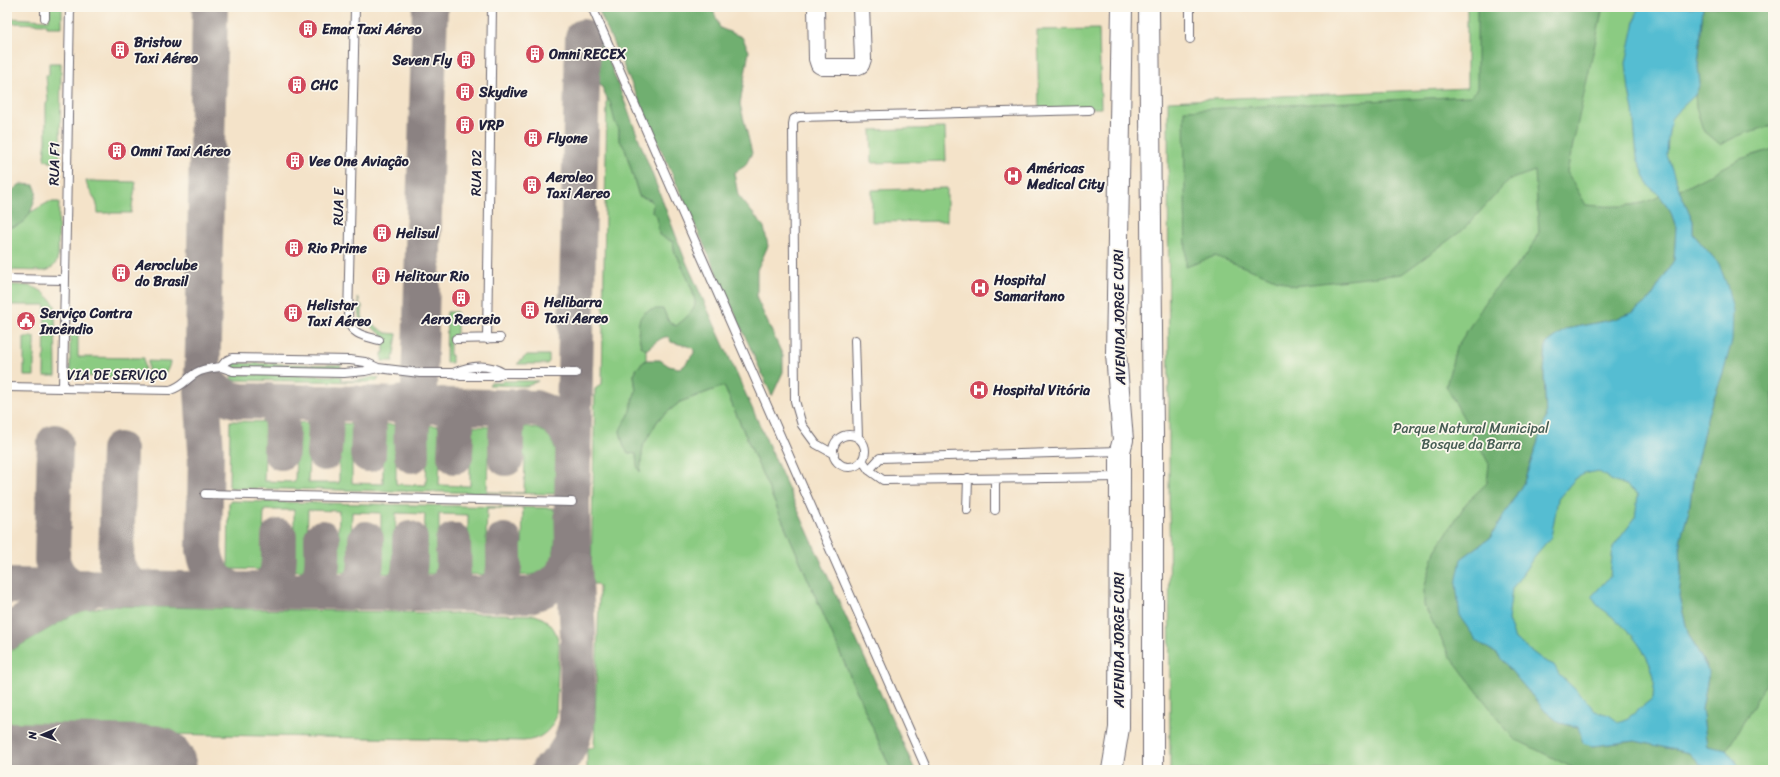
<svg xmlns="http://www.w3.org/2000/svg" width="1780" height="777" viewBox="0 0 1780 777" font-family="Sriracha,sans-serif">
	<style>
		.green { fill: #8bcb82; stroke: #56765e }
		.forest { fill: #70af70; stroke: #496856 }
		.water { fill: #55bdd2; stroke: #3c7086; fill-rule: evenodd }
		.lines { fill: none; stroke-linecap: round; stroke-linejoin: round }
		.taxiway { stroke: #8b8282; stroke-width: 36 }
		.runway { stroke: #8b8282; stroke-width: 90 }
		.service-casing { stroke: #6c666d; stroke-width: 10 }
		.minor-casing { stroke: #6c666d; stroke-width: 18 }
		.tertiary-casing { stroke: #6c666d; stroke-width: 22 }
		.service { stroke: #fff; stroke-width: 8 }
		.minor { stroke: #fff; stroke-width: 16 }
		.tertiary { stroke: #fff; stroke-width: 20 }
		.labels { text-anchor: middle; stroke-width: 3.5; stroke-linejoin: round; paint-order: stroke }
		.poi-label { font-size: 14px; font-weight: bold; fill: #22223b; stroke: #fbf7ec; text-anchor: start }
		.street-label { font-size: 14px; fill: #22223b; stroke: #fbf7ec }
		.park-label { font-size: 14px; fill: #475d54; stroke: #fbf7ec }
	</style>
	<rect width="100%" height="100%" fill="#fbf7ec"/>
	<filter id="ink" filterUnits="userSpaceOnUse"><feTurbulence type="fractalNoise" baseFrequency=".025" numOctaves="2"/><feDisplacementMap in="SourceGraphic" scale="8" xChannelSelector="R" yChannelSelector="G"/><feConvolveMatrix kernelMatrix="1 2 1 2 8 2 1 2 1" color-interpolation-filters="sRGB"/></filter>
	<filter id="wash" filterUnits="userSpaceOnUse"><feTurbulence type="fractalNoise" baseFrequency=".012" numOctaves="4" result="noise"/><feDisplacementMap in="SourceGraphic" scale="16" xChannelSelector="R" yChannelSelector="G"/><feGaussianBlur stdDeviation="0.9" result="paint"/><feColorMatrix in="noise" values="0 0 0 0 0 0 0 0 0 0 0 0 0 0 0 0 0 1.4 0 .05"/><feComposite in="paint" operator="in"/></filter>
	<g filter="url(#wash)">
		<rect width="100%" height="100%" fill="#f4e3c9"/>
		<!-- green -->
		<path class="green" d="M 49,7 L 62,7 L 62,27 L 47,27 L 47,24 L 7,23 L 7,18 L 49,20 Z
			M 1467,7 L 1773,7 L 1773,770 L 1170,770 L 1168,101 L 1467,88 Z
			M 1099,29 L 1101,108 L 1039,109 L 1037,30 Z
			M 49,63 L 61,63 L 60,162 L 49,162 L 48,160 L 45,161 L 44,156 L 46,140 L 46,104 L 48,101 L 46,75 L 49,75 Z
			M 607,98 L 610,102 L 619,129 L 619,139 L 625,149 L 639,196 L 651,200 L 653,204 L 652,212 L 657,216 C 659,226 661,238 673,242 L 675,254 L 678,257 C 682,268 699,298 694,308 C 690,316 682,321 676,326 L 669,322 L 663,309 L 638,332 L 641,346 L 646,350 L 646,360 L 637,368 L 634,375 L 636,391 L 633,398 L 629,415 L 620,431 L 624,447 L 636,454 L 640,471 L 643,446 L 658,420 L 680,402 L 724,386 L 891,770 L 587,770 L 587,748 L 594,748 L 599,598 L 599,586 L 597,584 L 592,584 L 591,582 L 595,389 L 602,384 Z
			M 945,128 L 946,161 L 872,163 L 871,130 Z
			M 86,181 L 136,182 L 131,213 L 98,213 C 98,196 87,192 86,181 Z
			M 947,188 L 947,221 L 872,222 L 872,190 Z
			M 49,202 L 59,202 L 58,257 C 56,264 53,269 45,271 L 7,270 L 7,213 L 31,212 Z
			M 7,285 C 31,285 40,285 55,305 L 56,376 L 44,376 L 45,305 L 7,305 Z
			M 358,297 L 359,298 L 359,305 L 362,305 L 362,318 L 386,333 L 397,334 L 393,361 L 382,361 L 382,353 L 384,353 L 384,336 L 360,319 Z
			M 447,312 L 457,312 L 457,334 L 450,337 L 450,355 L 452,355 L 452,363 L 446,363 Z
			M 70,329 L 78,329 L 78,357 L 144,358 L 145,378 L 73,376 L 70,372 Z
			M 24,337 L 34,337 L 34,376 L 24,376 Z
			M 527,355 L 549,355 L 549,362 L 547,364 L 517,364 Z
			M 148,361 L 170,362 C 168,375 160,378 148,378 Z
			M 231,363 L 341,365 L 341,370 L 235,368 L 231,366 Z
			M 232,374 L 341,376 L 342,381 L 361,380 L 372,377 L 379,378 L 377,381 L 367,382 L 231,380 Z
			M 503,381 L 538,381 L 527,386 L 489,385 L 491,382 L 501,383 Z
			M 230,421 L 275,422 L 274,451 L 265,451 L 264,481 L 295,482 L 296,451 L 287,451 L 287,422 L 318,423 L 318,452 L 309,452 L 308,483 L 339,483 L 339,452 L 331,452 L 331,423 L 362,424 L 361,453 L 352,453 L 352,483 L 383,484 L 383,453 L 374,453 L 374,424 L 406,425 L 405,453 L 396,453 L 396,484 L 426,485 L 427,454 L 418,453 L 418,425 L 450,426 L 449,454 L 440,455 L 439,485 L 470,486 L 470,455 L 461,455 L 462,426 L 499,427 L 499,456 L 488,456 L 487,492 L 524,493 L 525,456 L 514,456 L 515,427 C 521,427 528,426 534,428 C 563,434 557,471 557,493 L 553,494 L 231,488 L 229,486 Z
			M 230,501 L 553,508 L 553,510 L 556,510 C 555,532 561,571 530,575 C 524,576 517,575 511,575 L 512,544 L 522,544 L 523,508 L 487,508 L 486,544 L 495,544 L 494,575 L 458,574 L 459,544 L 468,544 L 468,515 L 439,514 L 439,544 L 447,544 L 446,574 L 415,574 L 416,543 L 424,543 L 425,514 L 396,513 L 395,543 L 403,543 L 403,574 L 371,573 L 372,542 L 381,542 L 381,513 L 352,512 L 351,541 L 359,542 L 359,573 L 328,572 L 328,542 L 338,542 L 339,511 L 308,510 L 307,542 L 316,542 L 315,572 L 284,570 L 285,541 L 294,541 L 294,510 L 264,510 L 263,540 L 272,541 L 272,570 L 228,569 L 229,503 Z
			M 108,606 L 535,615 C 550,620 557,630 559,645 L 556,717 C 550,732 540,740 523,741 L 7,731 L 7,653 L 76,613 L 86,610 Z"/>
		<!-- forest -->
		<path class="forest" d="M 597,7 L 712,7 L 720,28 L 742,37 L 749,51 L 740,104 L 752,153 L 745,166 L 734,173 L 738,195 L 764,227 L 768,246 L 757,270 L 757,299 L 783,356 L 783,372 L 772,396 Z
			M 1477,7 L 1603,7 L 1567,172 L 1586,205 C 1611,207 1637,208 1660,196 L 1670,210 L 1676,227 L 1674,260 L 1651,298 L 1634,312 L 1615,319 L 1566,329 L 1546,344 L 1544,374 L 1546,418 L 1524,482 L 1490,538 L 1461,559 L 1477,641 L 1497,654 L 1545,711 L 1560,723 L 1578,727 L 1592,746 L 1635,741 L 1689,753 L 1700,765 L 1712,770 L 1577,770 L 1513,738 L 1450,656 L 1424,605 L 1424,589 L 1435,551 L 1467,502 L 1487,483 L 1489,464 L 1446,386 L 1456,348 L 1492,292 L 1526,256 L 1539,232 L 1535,171 L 1509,180 L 1464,229 L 1402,274 L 1294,286 L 1215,256 L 1186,267 L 1184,110 L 1470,96 L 1477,90 Z
			M 1703,7 L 1773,7 L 1773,126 C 1754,130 1738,134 1721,145 L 1703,130 L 1696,107 L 1695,95 L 1700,84 L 1698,67 Z
			M 596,27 L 684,257 L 915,770 L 891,770 L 724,386 L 680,402 L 658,420 L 643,446 L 640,472 L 637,466 L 636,454 L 628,453 L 624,447 L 620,431 L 622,426 L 629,415 L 633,398 L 636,391 L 634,375 L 637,368 L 646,360 L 660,360 L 669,366 L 679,368 L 684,366 L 694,353 L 694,350 L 691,347 L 671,342 L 669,337 C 662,335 653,345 646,350 L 641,346 C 636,323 636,308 663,309 L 669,322 L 676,326 C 682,321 690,315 694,308 C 699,298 682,268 678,257 L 675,254 L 673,242 L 659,235 L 657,217 L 652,212 L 653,204 L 651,200 L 639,196 L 625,149 L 619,139 L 619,129 L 615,122 L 610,102 L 607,98 L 599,81 L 599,61 L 594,53 L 590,38 Z
			M 1773,149 L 1773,672 L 1727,750 L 1707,747 L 1702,709 L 1709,672 L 1688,633 L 1679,597 L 1681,576 L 1680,541 L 1689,510 L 1694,474 L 1708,414 L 1723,373 L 1719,264 L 1693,234 L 1693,221 L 1679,189 L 1686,187 L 1740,159 Z
			M 21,184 L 34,185 C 39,193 35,197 33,205 C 29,219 22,226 7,228 L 7,193 L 10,193 L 16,187 Z"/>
		<!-- water -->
		<path class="water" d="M 1638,7 L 1703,7 L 1698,67 L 1700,84 L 1695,95 L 1676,113 L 1671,119 L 1668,139 L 1667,155 L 1679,189 L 1693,221 L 1693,234 L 1719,264 L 1727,285 L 1733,310 L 1732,341 L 1723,373 L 1708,414 L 1694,474 L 1689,510 L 1680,541 L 1681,576 L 1679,597 L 1688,633 L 1709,672 L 1702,709 L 1707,746 L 1727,750 L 1742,770 L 1712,770 L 1700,765 L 1689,753 L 1635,741 L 1592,746 L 1583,743 L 1578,727 L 1560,723 L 1545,711 L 1497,654 L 1477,641 L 1460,617 L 1456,584 L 1461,559 L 1490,538 L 1524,482 L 1546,418 L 1544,374 L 1546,344 L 1566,329 L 1615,319 L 1634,312 L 1651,298 L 1674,260 L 1676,227 L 1670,210 L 1660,196 L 1649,186 L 1637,158 L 1633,110 L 1629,91 L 1626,63 ZM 1598,471 L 1614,482 L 1626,485 L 1638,495 L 1635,518 L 1613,547 L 1610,576 L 1592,596 C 1597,608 1601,607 1610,615 C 1630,630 1648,652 1654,677 C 1655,683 1653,692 1653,698 L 1628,718 L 1618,722 L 1609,715 L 1595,711 L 1584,698 L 1559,674 L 1554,665 L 1543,660 L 1515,639 L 1508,620 L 1512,589 L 1534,557 L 1551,537 L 1558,499 L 1575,479 L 1584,474 Z"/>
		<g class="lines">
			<!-- taxiway -->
			<path class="taxiway" d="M 210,7 L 202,391 L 206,451 L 204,550 C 208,572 214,581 234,590
				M 202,370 C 208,389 223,398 241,401 L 535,408 C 558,415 571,429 574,454
				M 268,401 C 287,411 281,434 281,452
				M 311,402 C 331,411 325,435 324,453
				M 355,403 C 374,413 368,436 368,454
				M 397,404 C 409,403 416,400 419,388 L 430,7
				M 442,405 C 462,414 455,438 455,456
				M 55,442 L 52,560 C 56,574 61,580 74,587
				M 119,450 L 116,561 C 120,575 125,582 138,588
				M 412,455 C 412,437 407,414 426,404
				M 506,458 C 507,440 501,414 521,406
				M 7,586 L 529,595 C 555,588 567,575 573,548
				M 260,590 C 284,580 278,559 279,537
				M 303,591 C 327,581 322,560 322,538
				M 347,592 C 371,583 365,560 366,539
				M 391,593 C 415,582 409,562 410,539
				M 434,593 C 459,586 453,562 453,541
				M 485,594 C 510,583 503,564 504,541
				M 7,632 L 62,600 L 88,591
				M 549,770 C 566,759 573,741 577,722 L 578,634 L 573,548 L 572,502 L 583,37"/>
			<!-- runway -->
			<path class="runway" d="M 7,767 L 152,770"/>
		</g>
	</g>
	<g filter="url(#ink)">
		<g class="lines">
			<defs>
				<path id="service" d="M 355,7 L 348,320 C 352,335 365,336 379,340
					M 592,7 L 927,770
					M 1190,7 L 1190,39
					M 45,18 L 45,7
					M 7,279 L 64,280
					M 456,339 L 500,338
					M 487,339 L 492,7
					M 855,340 L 858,438
					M 221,367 L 226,361 L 232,358 L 350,360 L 365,362 L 378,368 L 420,373 L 453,373 L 461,376 L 497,376 L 503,373 L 576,373
					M 221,367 L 233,371 L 344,373 L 365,371 L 378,368
					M 453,373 C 469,366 487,363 503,373
					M 7,387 L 170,390 C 182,387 186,379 196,373 C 204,368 213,368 221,367
					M 63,388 L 70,7
					M833 451a16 16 0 1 1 32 0a16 16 0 1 1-32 0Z
					M 834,454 L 816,444 L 802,425 L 795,401 L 793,124 L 794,119 L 799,117 L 1089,110
					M 862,460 L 869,470 L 883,480 L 1120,477
					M 869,470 L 880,458 L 1120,451
					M 995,479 L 995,510
					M 205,494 L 572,502
					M 967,510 L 968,478"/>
				<path id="minor" d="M 816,7 L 817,59 L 819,65 L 823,67 L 856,67 L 861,65 L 863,59 L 861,7"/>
				<path id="tertiary" d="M 1149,7 L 1153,435 L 1153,770
					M 1112,770 L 1119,728 L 1120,477 L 1120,451 L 1123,440 L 1116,354 L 1122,7"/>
			</defs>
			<!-- service casing -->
			<use href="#service" class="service-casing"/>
			<!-- minor casing -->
			<use href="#minor" class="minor-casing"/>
			<!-- tertiary casing -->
			<use href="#tertiary" class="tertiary-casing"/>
			<!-- service -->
			<use href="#service" class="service"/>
			<!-- minor -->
			<use href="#minor" class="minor"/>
			<!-- tertiary -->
			<use href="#tertiary" class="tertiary"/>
		</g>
	</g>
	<!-- icons -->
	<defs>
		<symbol id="building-disc" viewBox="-11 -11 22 22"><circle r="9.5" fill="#d1495b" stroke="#fbf7ec"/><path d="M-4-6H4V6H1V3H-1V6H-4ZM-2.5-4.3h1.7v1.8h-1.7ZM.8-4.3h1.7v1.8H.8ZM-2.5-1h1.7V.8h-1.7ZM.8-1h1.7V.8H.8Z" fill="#fff"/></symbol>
		<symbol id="hospital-disc" viewBox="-11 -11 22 22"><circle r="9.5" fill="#d1495b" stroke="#fbf7ec"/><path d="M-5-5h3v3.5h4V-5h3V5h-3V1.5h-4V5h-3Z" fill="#fff"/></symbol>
		<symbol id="civic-disc" viewBox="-11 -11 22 22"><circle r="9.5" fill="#d1495b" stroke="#fbf7ec"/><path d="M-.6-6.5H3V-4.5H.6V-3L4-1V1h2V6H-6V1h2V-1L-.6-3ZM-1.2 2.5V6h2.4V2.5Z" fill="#fff"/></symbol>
	</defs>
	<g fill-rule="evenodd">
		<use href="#building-disc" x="297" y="18" width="22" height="22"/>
		<use href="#building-disc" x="109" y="39" width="22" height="22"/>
		<use href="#building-disc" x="524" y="43" width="22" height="22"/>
		<use href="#building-disc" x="455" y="49" width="22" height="22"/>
		<use href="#building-disc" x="286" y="74" width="22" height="22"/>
		<use href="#building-disc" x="454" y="81" width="22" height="22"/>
		<use href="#building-disc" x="454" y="114" width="22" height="22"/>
		<use href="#building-disc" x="522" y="127" width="22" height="22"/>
		<use href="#building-disc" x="106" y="140" width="22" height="22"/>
		<use href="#building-disc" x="284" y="150" width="22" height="22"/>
		<use href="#hospital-disc" x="1002" y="165" width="22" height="22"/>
		<use href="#building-disc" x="521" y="174" width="22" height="22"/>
		<use href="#building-disc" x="371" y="222" width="22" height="22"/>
		<use href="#building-disc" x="283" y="237" width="22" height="22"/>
		<use href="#building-disc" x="110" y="262" width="22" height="22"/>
		<use href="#building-disc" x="370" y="265" width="22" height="22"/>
		<use href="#hospital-disc" x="969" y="277" width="22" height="22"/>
		<use href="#building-disc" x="450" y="287" width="22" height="22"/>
		<use href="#building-disc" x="519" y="299" width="22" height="22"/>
		<use href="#building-disc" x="282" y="302" width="22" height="22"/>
		<use href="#civic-disc" x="15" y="310" width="22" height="22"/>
		<use href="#hospital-disc" x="968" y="379" width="22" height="22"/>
	</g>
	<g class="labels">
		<!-- poi labels -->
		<g class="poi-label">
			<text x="322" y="34">Emar Taxi Aéreo</text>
			<text x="134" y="47">Bristow<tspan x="134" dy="16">Taxi Aéreo</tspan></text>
			<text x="549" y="59">Omni RECEX</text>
			<text x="452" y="65" text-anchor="end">Seven Fly</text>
			<text x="311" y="90">CHC</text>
			<text x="479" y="97">Skydive</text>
			<text x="479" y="130">VRP</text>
			<text x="547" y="143">Flyone</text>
			<text x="131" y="156">Omni Taxi Aéreo</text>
			<text x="309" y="166">Vee One Aviação</text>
			<text x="1027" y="173">Américas<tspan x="1027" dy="16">Medical City</tspan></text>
			<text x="546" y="182">Aeroleo<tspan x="546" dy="16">Taxi Aereo</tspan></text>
			<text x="396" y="238">Helisul</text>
			<text x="308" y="253">Rio Prime</text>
			<text x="135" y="270">Aeroclube<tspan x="135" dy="16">do Brasil</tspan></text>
			<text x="395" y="281">Helitour Rio</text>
			<text x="994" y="285">Hospital<tspan x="994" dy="16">Samaritano</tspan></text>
			<text x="544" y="307">Helibarra<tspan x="544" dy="16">Taxi Aereo</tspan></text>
			<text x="307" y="310">Helistar<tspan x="307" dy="16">Taxi Aéreo</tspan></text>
			<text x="40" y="318">Serviço Contra<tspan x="40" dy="16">Incêndio</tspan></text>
			<text x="461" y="324" text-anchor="middle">Aero Recreio</text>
			<text x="993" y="395">Hospital Vitória</text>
		</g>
		<!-- street labels -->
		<g class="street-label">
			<text transform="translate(54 164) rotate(-89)" y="5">RUA F1</text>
			<text transform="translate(476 173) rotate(-89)" y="5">RUA D2</text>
			<text transform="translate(338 207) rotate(-89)" y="5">RUA E</text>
			<text transform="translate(1119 317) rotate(-91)" y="5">AVENIDA JORGE CURI</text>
			<text x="117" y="380">VIA DE SERVIÇO</text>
			<text transform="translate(1119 640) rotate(-90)" y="5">AVENIDA JORGE CURI</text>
		</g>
		<!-- park labels -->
		<g class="park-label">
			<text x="1471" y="433">Parque Natural Municipal<tspan x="1471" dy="16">Bosque da Barra</tspan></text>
		</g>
	</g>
	<!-- margin -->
	<rect width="1780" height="777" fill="none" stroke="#fbf7ec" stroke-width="24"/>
	<!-- north arrow -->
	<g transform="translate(42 735) rotate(268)" stroke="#fbf7ec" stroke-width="3" paint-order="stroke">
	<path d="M0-3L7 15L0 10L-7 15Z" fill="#22223b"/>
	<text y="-6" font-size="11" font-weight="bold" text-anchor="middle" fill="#22223b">N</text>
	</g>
</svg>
